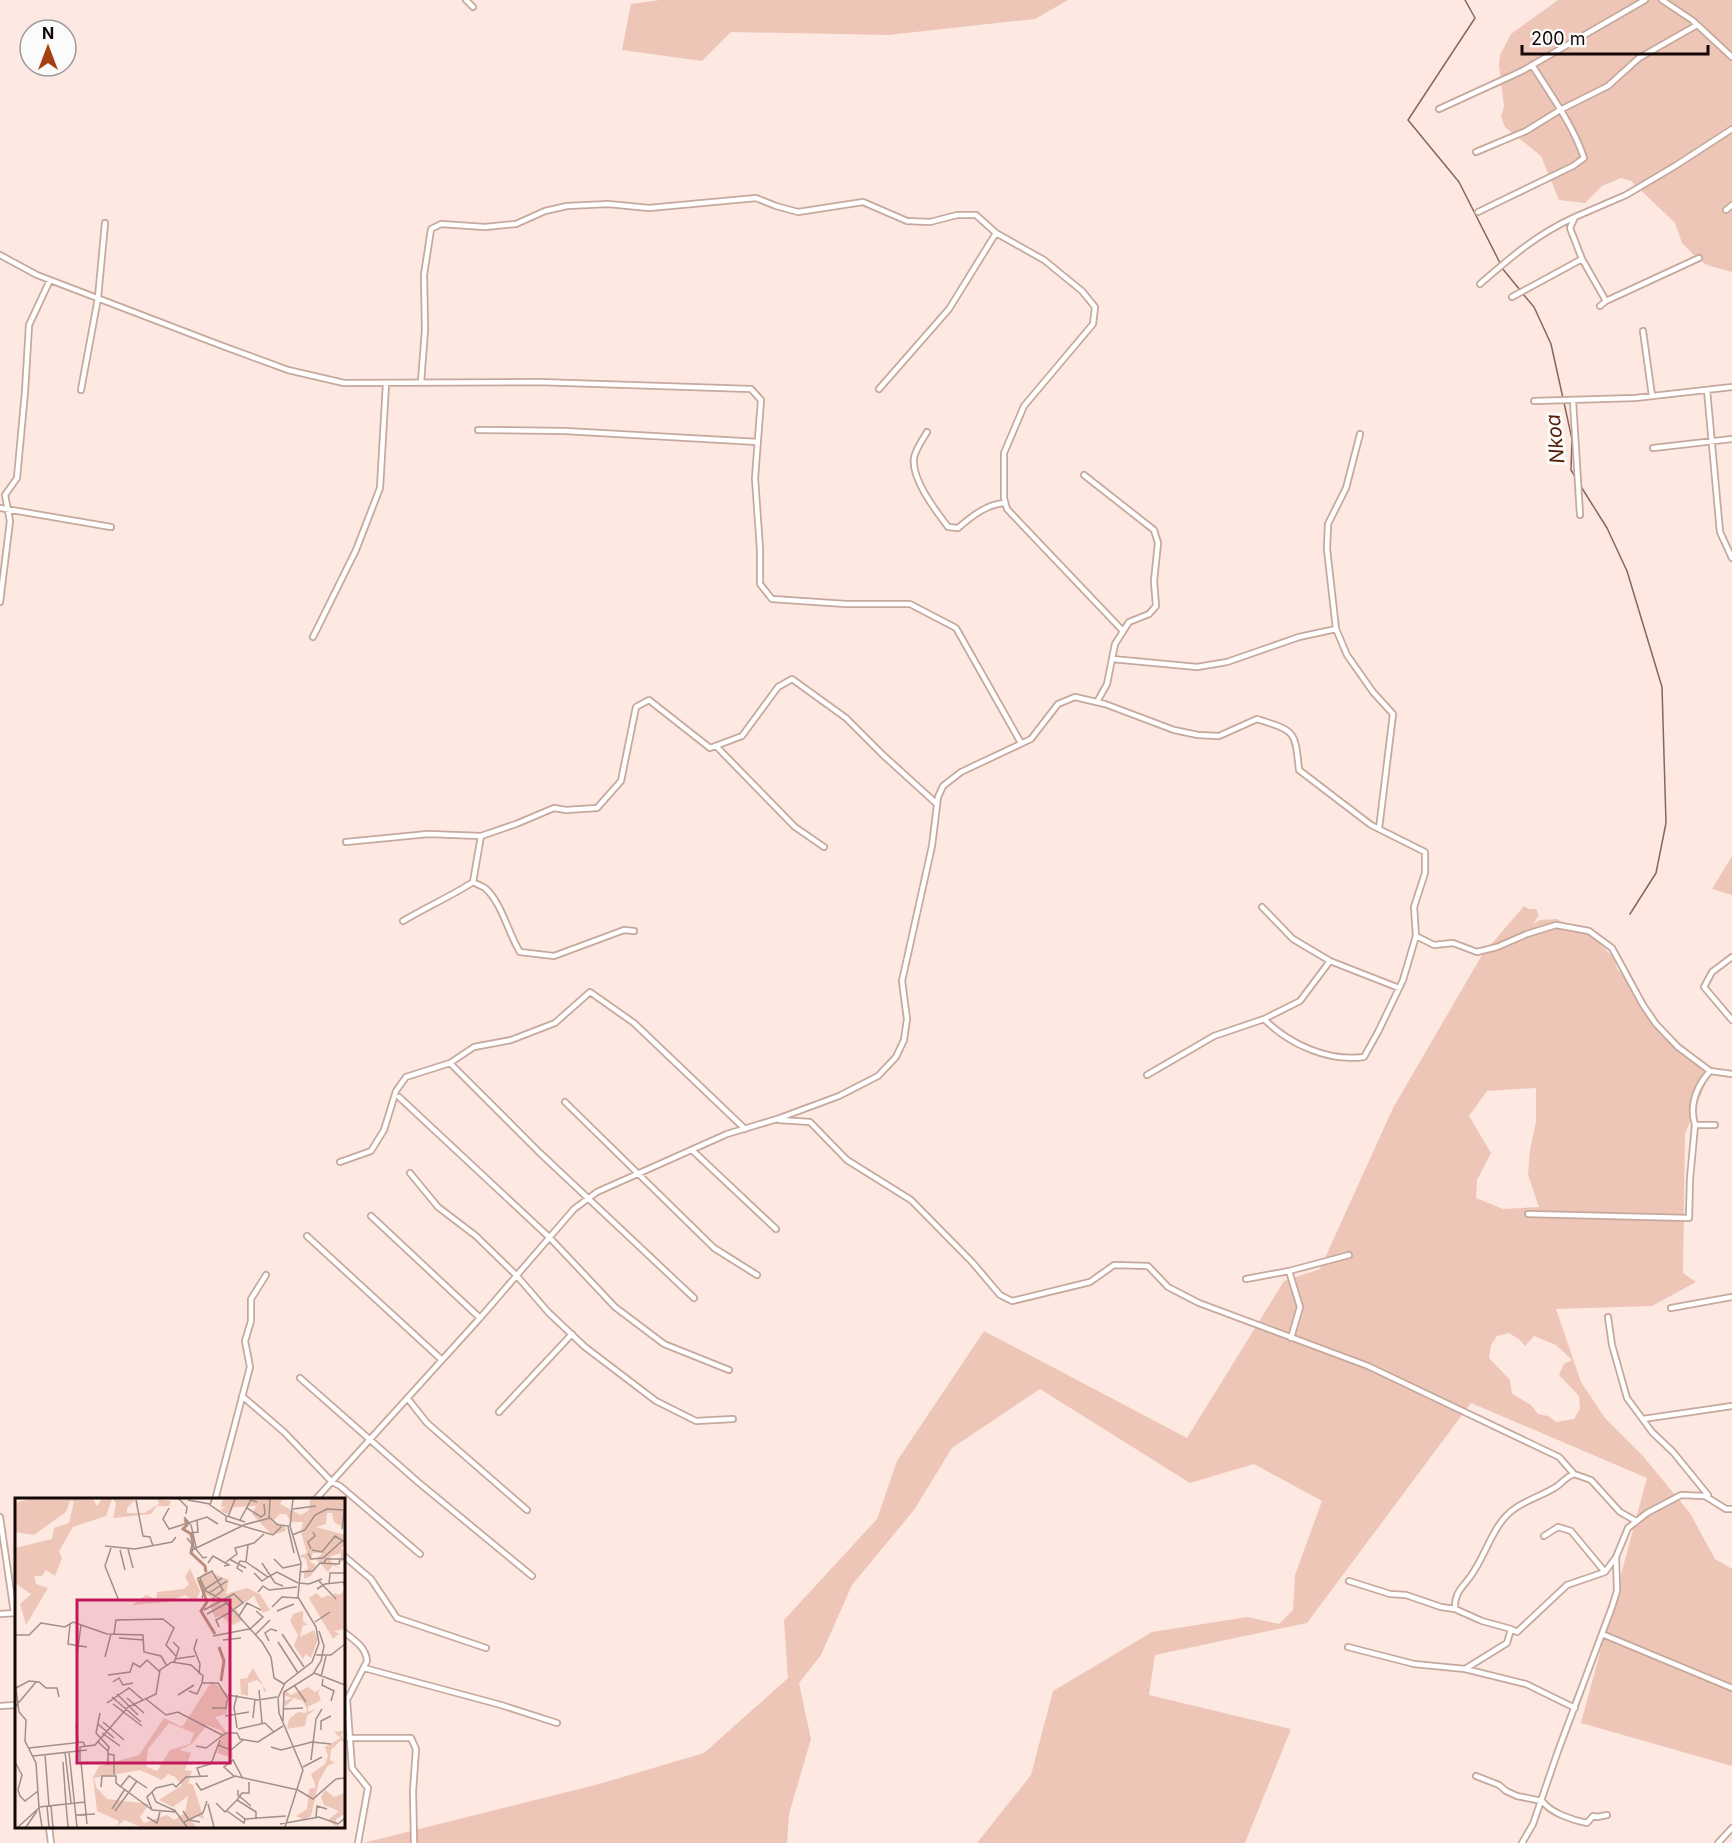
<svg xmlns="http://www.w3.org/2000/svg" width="1732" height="1843" viewBox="0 0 1732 1843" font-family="Inter,sans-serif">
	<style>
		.green { fill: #eec6b7; fill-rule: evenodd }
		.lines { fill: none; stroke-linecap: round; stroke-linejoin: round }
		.stream { stroke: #8a6659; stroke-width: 1.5 }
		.minor-casing { stroke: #c7a89c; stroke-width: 8 }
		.minor { stroke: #fff; stroke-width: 4.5 }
		.labels { text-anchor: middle; stroke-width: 6; stroke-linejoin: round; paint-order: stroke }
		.water-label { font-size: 20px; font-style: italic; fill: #561d04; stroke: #fbfbfb }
		.inset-river { fill: none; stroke: #bc8e7d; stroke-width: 3 }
		.inset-road { fill: none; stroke: #a08f8a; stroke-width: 1.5 }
		.view { fill: #c2185b; fill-opacity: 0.15; stroke: #c2185b; stroke-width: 3 }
		.inset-edge { fill: none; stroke: #140906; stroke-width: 3 }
	</style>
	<rect width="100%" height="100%" fill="#fde9e2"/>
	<!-- green -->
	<path class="green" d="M 660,0 L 1068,0 L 1035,19 L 888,35 L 731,32 L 702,61 L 622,50 L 631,4 Z
		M 1558,0 L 1732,0 L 1732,272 L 1707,265 L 1698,259 L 1682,243 L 1675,223 L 1631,181 L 1621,178 L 1602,186 L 1585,203 L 1559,200 L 1541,156 L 1505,127 L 1501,117 L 1504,106 L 1499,65 L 1500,55 L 1511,34 Z
		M 1732,856 L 1732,895 L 1712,889 Z
		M 1524,906 L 1529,909 L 1536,909 L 1539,915 L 1533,924 L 1540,920 L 1557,919 L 1566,924 L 1588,928 L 1595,933 L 1601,945 L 1614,958 L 1617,969 L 1640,995 L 1641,1006 L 1675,1049 L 1698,1064 L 1711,1070 L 1685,1134 L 1683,1273 L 1696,1282 L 1652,1306 L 1556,1309 L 1581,1382 L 1605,1418 L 1642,1455 L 1690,1513 L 1715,1559 L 1732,1569 L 1732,1766 L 1581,1723 L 1647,1478 L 1471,1403 L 1307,1623 L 1155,1655 L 1149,1695 L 1291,1729 L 1245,1843 L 977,1843 L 1031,1775 L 1053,1691 L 1152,1632 L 1248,1617 L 1279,1624 L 1293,1610 L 1295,1575 L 1322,1501 L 1254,1464 L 1190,1483 L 1040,1389 L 952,1448 L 914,1510 L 852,1585 L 821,1655 L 799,1683 L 811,1739 L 789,1814 L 787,1843 L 363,1843 L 599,1784 L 704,1753 L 788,1678 L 784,1620 L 877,1519 L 897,1461 L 984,1331 L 1187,1438 L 1284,1281 L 1320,1269 L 1393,1108 L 1482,955 ZM 1536,1088 L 1536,1121 L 1530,1150 L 1528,1175 L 1539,1207 L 1503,1209 L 1476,1198 L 1477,1180 L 1491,1153 L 1469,1116 L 1487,1091 ZM 1509,1333 L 1520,1340 L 1525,1346 L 1534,1336 L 1556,1345 L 1572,1360 L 1564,1364 L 1559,1375 L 1579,1396 L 1580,1409 L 1574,1419 L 1556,1422 L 1548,1416 L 1538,1414 L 1531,1405 L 1512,1394 L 1510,1380 L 1489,1358 L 1491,1345 L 1497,1336 Z"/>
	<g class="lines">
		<!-- stream -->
		<path class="stream" d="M 1465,0 L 1475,18 L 1408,120 L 1459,182 L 1500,263
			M 1502,268 L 1520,290
			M 1523,294 L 1534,307 L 1551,344 L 1572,439 L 1571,470 L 1576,478
			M 1580,485 L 1607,528 L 1627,571 L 1662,687 L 1666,823 L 1656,873 L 1630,914"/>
		<defs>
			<path id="minor" d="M 466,0 L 473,7
				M 1662,0 L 1692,20 L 1732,57
				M 1439,109 L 1522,71 L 1645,0
				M 1476,152 L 1526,131 L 1560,110 L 1608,86 L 1639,58 L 1697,25
				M 1726,210 L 1732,205
				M 1478,212 L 1573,166 L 1584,158 C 1573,125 1551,95 1532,65
				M 0,255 L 37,275 L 220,345 L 288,370 L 344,383 L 538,382 L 751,389 L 761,400 L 755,478 L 760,549 L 760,584 L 772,599 L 846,604 L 910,604 L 956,628 L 1021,743
				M 1480,284 C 1511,257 1537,234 1575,217
				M 1512,297 L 1582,259
				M 1606,301 L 1582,259 L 1570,228 L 1575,217 L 1626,195 L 1675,166 L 1732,129
				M 1600,306 L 1606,301 L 1699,258
				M 1643,331 L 1652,396
				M 421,382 L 425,330 L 424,275 L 431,229 L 441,224 L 485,227 L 516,224 L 545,211 L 567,206 L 608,204 L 649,208 L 756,198 L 776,206 L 798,212 L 863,202 L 907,221 L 930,222 L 957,215 L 976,215 L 996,233 L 1044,260 L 1082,291 L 1095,307 L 1093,324 L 1024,406 L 1004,453 L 1004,498 L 1007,509 L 1123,631
				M 879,389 L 949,309 L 996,233
				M 81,390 L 98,298 L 105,223
				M 1707,390 L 1720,532 L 1732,558
				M 1534,401 L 1635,398 L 1732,387
				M 1573,401 L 1580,515
				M 478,430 L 565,431 L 758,442
				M 927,432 C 923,439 915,450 914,458 C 911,479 936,511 948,527 L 958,528 C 972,516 987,504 1005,503
				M 1360,434 L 1346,488 L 1328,524 L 1327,549 L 1336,629 L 1347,655 L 1373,692 L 1393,714 L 1379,829
				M 1653,448 L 1732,439
				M 1084,475 L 1154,530 L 1158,543 L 1154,581 L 1156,606 L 1149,614 L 1129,622 L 1115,644 L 1107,684 L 1097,702
				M 0,508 L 111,527
				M 0,602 L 10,521 L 5,495 L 17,478 L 25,392 L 29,325 L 50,280
				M 313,637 L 356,550 L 380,488 L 386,384
				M 1112,659 L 1197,667 L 1227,662 L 1299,637 L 1336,629
				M 716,746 L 795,827 L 824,847
				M 346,842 L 428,834 L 481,836 L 516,824 L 554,808 L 566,810 L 597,808 L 621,781 L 636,707 L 649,700 L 710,748 L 742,736 L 778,687 L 792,679 L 846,718 L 883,755 L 937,804
				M 473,882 L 481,836
				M 1262,907 L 1293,939 L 1330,961 L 1399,988
				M 403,921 C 426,907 450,897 473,882 C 476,884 482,886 485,888 C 502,903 508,933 520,952 L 554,956 L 624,930 L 634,931
				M 1732,957 L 1712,972 L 1704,987 L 1732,1020
				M 1264,1019 C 1289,1044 1328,1062 1364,1057 L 1378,1032 L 1403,980 L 1416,936
				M 450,1063 L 540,1153 L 694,1298
				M 1710,1071 C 1696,1087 1689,1105 1695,1125 L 1715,1125
				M 1147,1075 L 1214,1036 L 1264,1019 L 1300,1001 L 1330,961
				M 399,1097 L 550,1238 L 615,1307 L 664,1344 L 729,1370
				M 565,1102 L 714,1248 L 757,1275
				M 779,1120 L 810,1122 L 847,1160 L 911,1200 L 972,1262 L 1000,1295 L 1012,1301 L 1090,1282 L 1114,1265 L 1148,1266 L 1168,1287 L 1199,1303 L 1368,1366 L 1559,1457 L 1574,1474 L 1591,1480 L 1620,1512 L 1636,1521
				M 692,1150 L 776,1229
				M 340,1162 L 371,1151 L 384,1130 L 396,1091 L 406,1077 L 450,1063 L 474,1047 L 511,1040 L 555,1023 L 590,992 L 634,1023 L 745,1129
				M 410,1173 L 438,1207 L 476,1236 L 517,1276 L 548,1312 L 585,1347 L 656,1401 L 696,1421 L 733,1419
				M 1528,1214 L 1689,1218 L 1690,1179 L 1695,1125
				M 371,1216 L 480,1318
				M 307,1236 L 442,1360
				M 1289,1271 L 1300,1307 L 1291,1338
				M 1246,1279 L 1289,1271 L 1349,1255
				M 1671,1308 L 1732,1297
				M 1608,1317 L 1612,1345 L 1627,1398 L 1652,1432 L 1673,1452 L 1708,1495
				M 300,1378 L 418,1482 L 532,1576
				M 242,1396 L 284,1432 L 332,1482 L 340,1486 L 420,1554
				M 408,1399 L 427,1423 L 527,1510
				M 499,1412 L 572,1334
				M 1643,1419 L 1732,1406
				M 215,1500 L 250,1367 L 245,1341 L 251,1321 L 251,1299 L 266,1275
				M 315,1500 L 480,1318 L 574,1209 L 597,1192 L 727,1134 L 777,1119 L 839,1096 L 878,1076 L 896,1057 L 904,1040 L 907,1019 L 902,981 L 932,846 L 938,797 L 943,786 L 961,772 L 1031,739 L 1058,704 L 1075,697 L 1105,704 L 1174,730 L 1198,735 L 1219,736 L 1257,719 C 1295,731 1295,730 1299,770 L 1371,825 L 1425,852 L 1425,873 L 1414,907 L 1416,936 L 1434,945 L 1453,943 L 1477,952 L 1497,947 L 1527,934 L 1556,925 L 1589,931 L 1612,948 L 1643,1005 L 1656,1024 L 1678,1047 L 1710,1071 L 1732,1074
				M 0,1517 L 14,1613
				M 1544,1536 L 1558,1527 L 1571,1531 L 1605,1572
				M 344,1556 L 371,1579 L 397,1618 L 486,1648
				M 1349,1581 L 1390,1594 L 1406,1595 L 1441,1607 L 1455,1609 L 1482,1621 L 1511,1629
				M 1455,1609 C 1454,1593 1462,1588 1470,1577 C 1482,1561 1488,1541 1499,1525 C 1514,1502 1535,1500 1556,1487 C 1563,1482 1566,1477 1574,1474
				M 0,1614 L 16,1613
				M 344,1632 C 354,1640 366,1647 367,1661 L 347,1700
				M 1602,1634 L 1732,1688
				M 1348,1647 L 1414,1664 L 1465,1669 L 1507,1643 L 1511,1629 L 1517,1632 L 1567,1585 L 1605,1572 L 1616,1557 L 1628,1528 L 1647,1513 L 1681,1495 L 1705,1496 L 1726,1509 L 1732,1509
				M 364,1668 L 501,1705 L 557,1723
				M 1465,1669 L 1526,1684 L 1575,1708
				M 344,1697 L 347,1700 L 352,1768 L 368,1788 L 358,1843
				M 0,1706 L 16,1705
				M 349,1738 L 411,1738 L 416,1749 L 413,1791 L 414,1843
				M 1476,1776 L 1499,1785 L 1506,1791 L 1517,1796 L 1542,1801 C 1551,1813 1572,1820 1587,1823 L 1593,1816 L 1597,1817 L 1607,1815
				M 49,1827 L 51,1843
				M 1522,1843 L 1533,1824 L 1558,1751 L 1612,1607 L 1617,1591 L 1616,1557
				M 1718,1843 L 1732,1828"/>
		</defs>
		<!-- minor casing -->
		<use href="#minor" class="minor-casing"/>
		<!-- minor -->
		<use href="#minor" class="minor"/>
	</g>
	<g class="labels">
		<!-- water labels -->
		<g class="water-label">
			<text transform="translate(1555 439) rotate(-96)" y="7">Nkoa</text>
		</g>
	</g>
	<!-- overview -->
	<g transform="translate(15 1498)">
		<rect width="330" height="330" fill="#fde9e2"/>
		<path d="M 14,1 L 78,1 L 82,8 L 87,1 L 97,1 L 91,18 L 58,29 L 44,53 L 47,60 L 40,78 L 31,72 L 27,78 L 19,78 L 21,86 L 33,90 L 11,127 L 5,106 L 16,96 L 0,85 L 0,50 L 37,41 L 39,30 L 54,25 L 59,3 L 55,3 L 51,14 L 19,37 L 0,34 L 0,5 ZM 98,1 L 120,2 L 112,10 L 112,15 L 129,15 L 144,6 L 143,1 L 156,3 L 154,8 L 142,8 L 136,16 L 98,20 L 101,5 ZM 208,1 L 277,1 L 267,2 L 265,6 L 286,17 L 294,12 L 295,1 L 330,1 L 326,28 L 319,24 L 317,15 L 312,15 L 311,26 L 301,29 L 330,37 L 330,48 L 326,50 L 330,54 L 330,63 L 325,64 L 326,55 L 316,58 L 315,63 L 326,71 L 318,67 L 313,74 L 301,61 L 308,55 L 298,55 L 295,64 L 301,67 L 296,78 L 289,81 L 289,73 L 293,71 L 291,61 L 284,58 L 292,55 L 286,34 L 288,24 L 276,24 L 271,16 L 265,16 L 257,24 L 269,27 L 271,33 L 257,37 L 237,16 L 241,8 L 218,9 L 212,16 L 205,12 L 211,9 L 206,9 ZM 175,70 L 185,93 L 181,104 L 170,97 L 153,104 L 117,107 L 131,97 L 141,101 L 142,94 L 169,91 L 174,86 L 170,79 ZM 191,73 L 214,82 L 211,96 L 232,90 L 245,96 L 255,112 L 248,115 L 239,98 L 221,111 L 228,122 L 217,127 L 206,118 L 200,120 L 195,107 L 200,102 L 188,95 L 182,82 ZM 330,91 L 330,131 L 319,133 L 324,136 L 318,141 L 294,100 L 301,95 L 307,100 L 313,97 L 319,100 L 319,95 L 325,97 ZM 288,113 L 288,123 L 293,127 L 288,127 L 285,139 L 299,132 L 303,141 L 296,160 L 291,156 L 288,161 L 279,148 L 283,137 L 275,123 L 278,116 ZM 238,170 L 251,192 L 249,195 L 248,187 L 242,182 L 233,185 L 233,198 L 226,196 L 225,181 L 232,180 ZM 197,183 L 213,197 L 212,216 L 200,219 L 216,240 L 218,260 L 202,255 L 207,233 L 192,227 L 177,246 L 164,252 L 176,255 L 170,272 L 177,273 L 173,285 L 178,287 L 189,321 L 182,318 L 175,322 L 182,329 L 126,329 L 109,322 L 102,329 L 104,323 L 82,313 L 78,279 L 84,268 L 124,257 L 149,220 L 167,229 ZM 154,225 L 179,235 L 175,246 L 155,252 L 142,273 L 131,268 L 133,251 ZM 125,272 L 147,282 L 153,276 L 160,279 L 167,287 L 144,302 L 158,309 L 173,298 L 170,315 L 159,322 L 152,317 L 129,325 L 125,319 L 134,306 L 92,301 L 81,289 L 79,280 ZM 293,189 L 300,194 L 305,191 L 303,195 L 306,202 L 293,209 L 293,214 L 302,210 L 292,218 L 290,228 L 272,231 L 274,221 L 283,214 L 291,215 L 292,211 L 288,203 L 279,200 L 270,209 L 269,203 L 277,200 L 267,197 L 270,192 L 276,197 ZM 329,233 L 326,237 L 330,245 L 326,242 L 316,252 L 315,262 L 320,265 L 313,267 L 304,283 L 296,318 L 289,322 L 281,318 L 292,311 L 294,291 L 301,289 L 296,276 L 310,266 L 313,258 L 310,249 L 326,240 L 319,234 ZM 310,292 L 319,299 L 330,295 L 330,316 L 321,321 L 322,329 L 313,322 L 324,313 L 309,307 L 306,299 Z" fill="#eec6b7" fill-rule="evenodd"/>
		<path class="inset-river" d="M 170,21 L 172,27 L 168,31 L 176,36 L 178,45 L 176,55 L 190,68 L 191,74M 184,82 L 192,104 L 186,113 L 200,136M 204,149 L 209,163 L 206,183"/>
		<path class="inset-road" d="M 164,1 L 172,9 L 171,16M 197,1 L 195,7 L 211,18 L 211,23 L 258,37 L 267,28M 121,2 L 128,38 L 135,39 L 138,48M 173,2 L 195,6M 154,10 L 148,21 L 154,31 L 192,19 L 203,26M 232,10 L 246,19 L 250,16 L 249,6M 278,11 L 301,8M 212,18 L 230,24M 169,19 L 176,27 L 181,49M 213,19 L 220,1M 254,20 L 255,1M 225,22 L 236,2 L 242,4M 228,27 L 255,20 L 263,27 L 274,28M 273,29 L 279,55M 327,31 L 329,12M 176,35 L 183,34 L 182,22M 277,37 L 290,32 L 300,17 L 312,11 L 330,12M 172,40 L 188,60 L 192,59M 90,48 L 120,51 L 157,44 L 161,39M 96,50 L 90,68 L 104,103M 113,51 L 118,70M 296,51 L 293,44 L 300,38 L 298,34M 105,52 L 110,72M 297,52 L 307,54 L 320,38 L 330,44M 175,53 L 227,28M 293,55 L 296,61 L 308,60 L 327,43M 214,61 L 231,70M 259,61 L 268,70 L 286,66M 211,64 L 222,56 L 220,50 L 239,45 L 249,36M 231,64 L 253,79 L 262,74 L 283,85M 193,65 L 198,58 L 214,67 L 209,68M 247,65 L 260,85 L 268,88M 309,65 L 311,61 L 330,61M 228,74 L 222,70 L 225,63 L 231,64 L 233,47M 285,74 L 298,73 L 305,65 L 324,66 L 325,61M 239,75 L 247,83 L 253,79M 185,80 L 191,93 L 211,104 L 247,144 L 256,159 L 259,180 L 269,186M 182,81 L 197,73 L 208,92 L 196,102M 304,83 L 321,101M 284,85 L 294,86 L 307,81M 314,86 L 315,75 L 330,75M 302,91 L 310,86 L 328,84 L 330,88M 243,94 L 248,88 L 254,92 L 282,89M 194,95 L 212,83M 187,100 L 190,91 L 207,80M 257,109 L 267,99 L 283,100M 189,112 L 219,96 L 228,105 L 219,111M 262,113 L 279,106M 192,116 L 212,105M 224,118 L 232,105 L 246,112M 300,124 L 315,114M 55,126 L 53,146 L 72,149M 204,129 L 201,122 L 219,112M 234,132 L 248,119 L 241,113M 99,136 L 101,122 L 148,121 L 159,130 L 151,147 L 161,158M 267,136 L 289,169M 0,137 L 14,137 L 26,125 L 50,129 L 58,124 L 92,136 L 128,137 L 129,154 L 146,158 L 152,168M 240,137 L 255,122M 198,138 L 234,131M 104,140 L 129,142M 182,141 L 179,151 L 185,166 L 184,176M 208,142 L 226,140M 254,143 L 250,135 L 256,131 L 262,133M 158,144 L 164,150 L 159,165M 263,144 L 283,175M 62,157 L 66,127M 301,157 L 316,157 L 330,146M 90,159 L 96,136M 160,161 L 180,158M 299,175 L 330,187M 93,177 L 115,174 L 118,165 L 125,169 L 132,162 L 145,174M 306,179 L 311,158M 308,181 L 307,187 L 319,193 L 316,203M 0,183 L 4,214 L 11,222 L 10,243 L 21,265 L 24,310 L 3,329M 98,184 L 104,180 L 108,187 L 118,185M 279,187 L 291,204M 1,190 L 14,183 L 24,184 L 31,190 L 42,190 L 44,199M 244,192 L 247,225M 174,193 L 182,196 L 187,185M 102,196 L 123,217M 163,197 L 179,187M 213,197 L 243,202 L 262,199M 222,197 L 219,209 L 222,230M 97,199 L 126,224M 112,200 L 129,215M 131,201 L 151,217 L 163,214 L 207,237M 92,205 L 114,190 L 128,202M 98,206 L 127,228M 0,209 L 21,184M 197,210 L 211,210 L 212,202M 268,211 L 288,210M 85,215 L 81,235 L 94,249 L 93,253M 210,218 L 234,214M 238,220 L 240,201M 268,223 L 269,194 L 298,176 L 306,163 L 309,148 L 304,133M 88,224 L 109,242M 83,226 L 99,240M 61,227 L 63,245M 223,231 L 250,225 L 258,233M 306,232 L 306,223 L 316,218M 87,235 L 105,248M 82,243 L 93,253 L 93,267M 203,247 L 216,252 L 228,242M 181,248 L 191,250 L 211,235 L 222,235 L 225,241 L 243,244 L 268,228M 256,249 L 266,252 L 297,244 L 316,246M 14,250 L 68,244 L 70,248M 50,254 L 56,305M 54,254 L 62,329M 30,256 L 34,308M 93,256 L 99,257 L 99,277M 18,258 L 72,252M 296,262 L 301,221 L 307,211M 65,263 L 65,249 L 80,247 L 113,209 L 141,196 L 145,172 L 157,164 L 176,167 L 188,178 L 187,185 L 203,185 L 214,202M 0,264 L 7,277 L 3,292 L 5,298 L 10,303 L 23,293M 48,264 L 51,306M 66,264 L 72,326M 288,269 L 307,259M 185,278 L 182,270 L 196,266 L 205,242M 220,279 L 209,269 L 218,262 L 228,281M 234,284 L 234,295 L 227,295 L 222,302 L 241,314 L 241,321M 181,285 L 186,292 L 220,278 L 283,292 L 298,301 L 321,281 L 330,280M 106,288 L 114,278 L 132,290M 86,289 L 87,278 L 101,278 L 101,285 L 136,311M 223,292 L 223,297 L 236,308M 137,294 L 141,304 L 161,313M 201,305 L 210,314 L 222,302M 51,306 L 53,329M 193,306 L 199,329M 32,308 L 34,329M 36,308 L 38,329M 24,309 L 70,304M 24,310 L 27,329M 97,311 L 110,291M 100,313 L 122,283M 168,313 L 174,322 L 185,324M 212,313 L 229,325 L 230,321 L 221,314M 61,317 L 80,316M 132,319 L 142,325 L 145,314M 301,319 L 302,308 L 312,311M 230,321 L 271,318M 169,324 L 188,315 L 192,303M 265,326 L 304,319 L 323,326 L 330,320M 11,329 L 22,313M 172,329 L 161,314 L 137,312 L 132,299 L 141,290 L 158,286 L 161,289 L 171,279 L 193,278M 270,329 L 288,272 L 264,215 L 263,200 L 270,185 L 297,164 L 304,145 L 301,129 L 283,99 L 286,65 L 275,28 L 278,1"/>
		<path class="view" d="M 62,102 L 215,102 L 215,265 L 62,265 Z"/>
		<rect width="330" height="330" class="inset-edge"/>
	</g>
	<!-- north arrow -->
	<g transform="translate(48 48)"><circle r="28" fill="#fbfbfb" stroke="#9f9a99" stroke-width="1.5"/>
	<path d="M0-4.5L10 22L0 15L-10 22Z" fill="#a54011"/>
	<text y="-9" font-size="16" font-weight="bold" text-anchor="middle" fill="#140906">N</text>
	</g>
	<!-- scale -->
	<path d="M1522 45v9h186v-9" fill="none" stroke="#140906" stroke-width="3"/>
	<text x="1531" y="45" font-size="18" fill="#140906" stroke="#fbfbfb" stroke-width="4.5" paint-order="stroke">200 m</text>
</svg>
